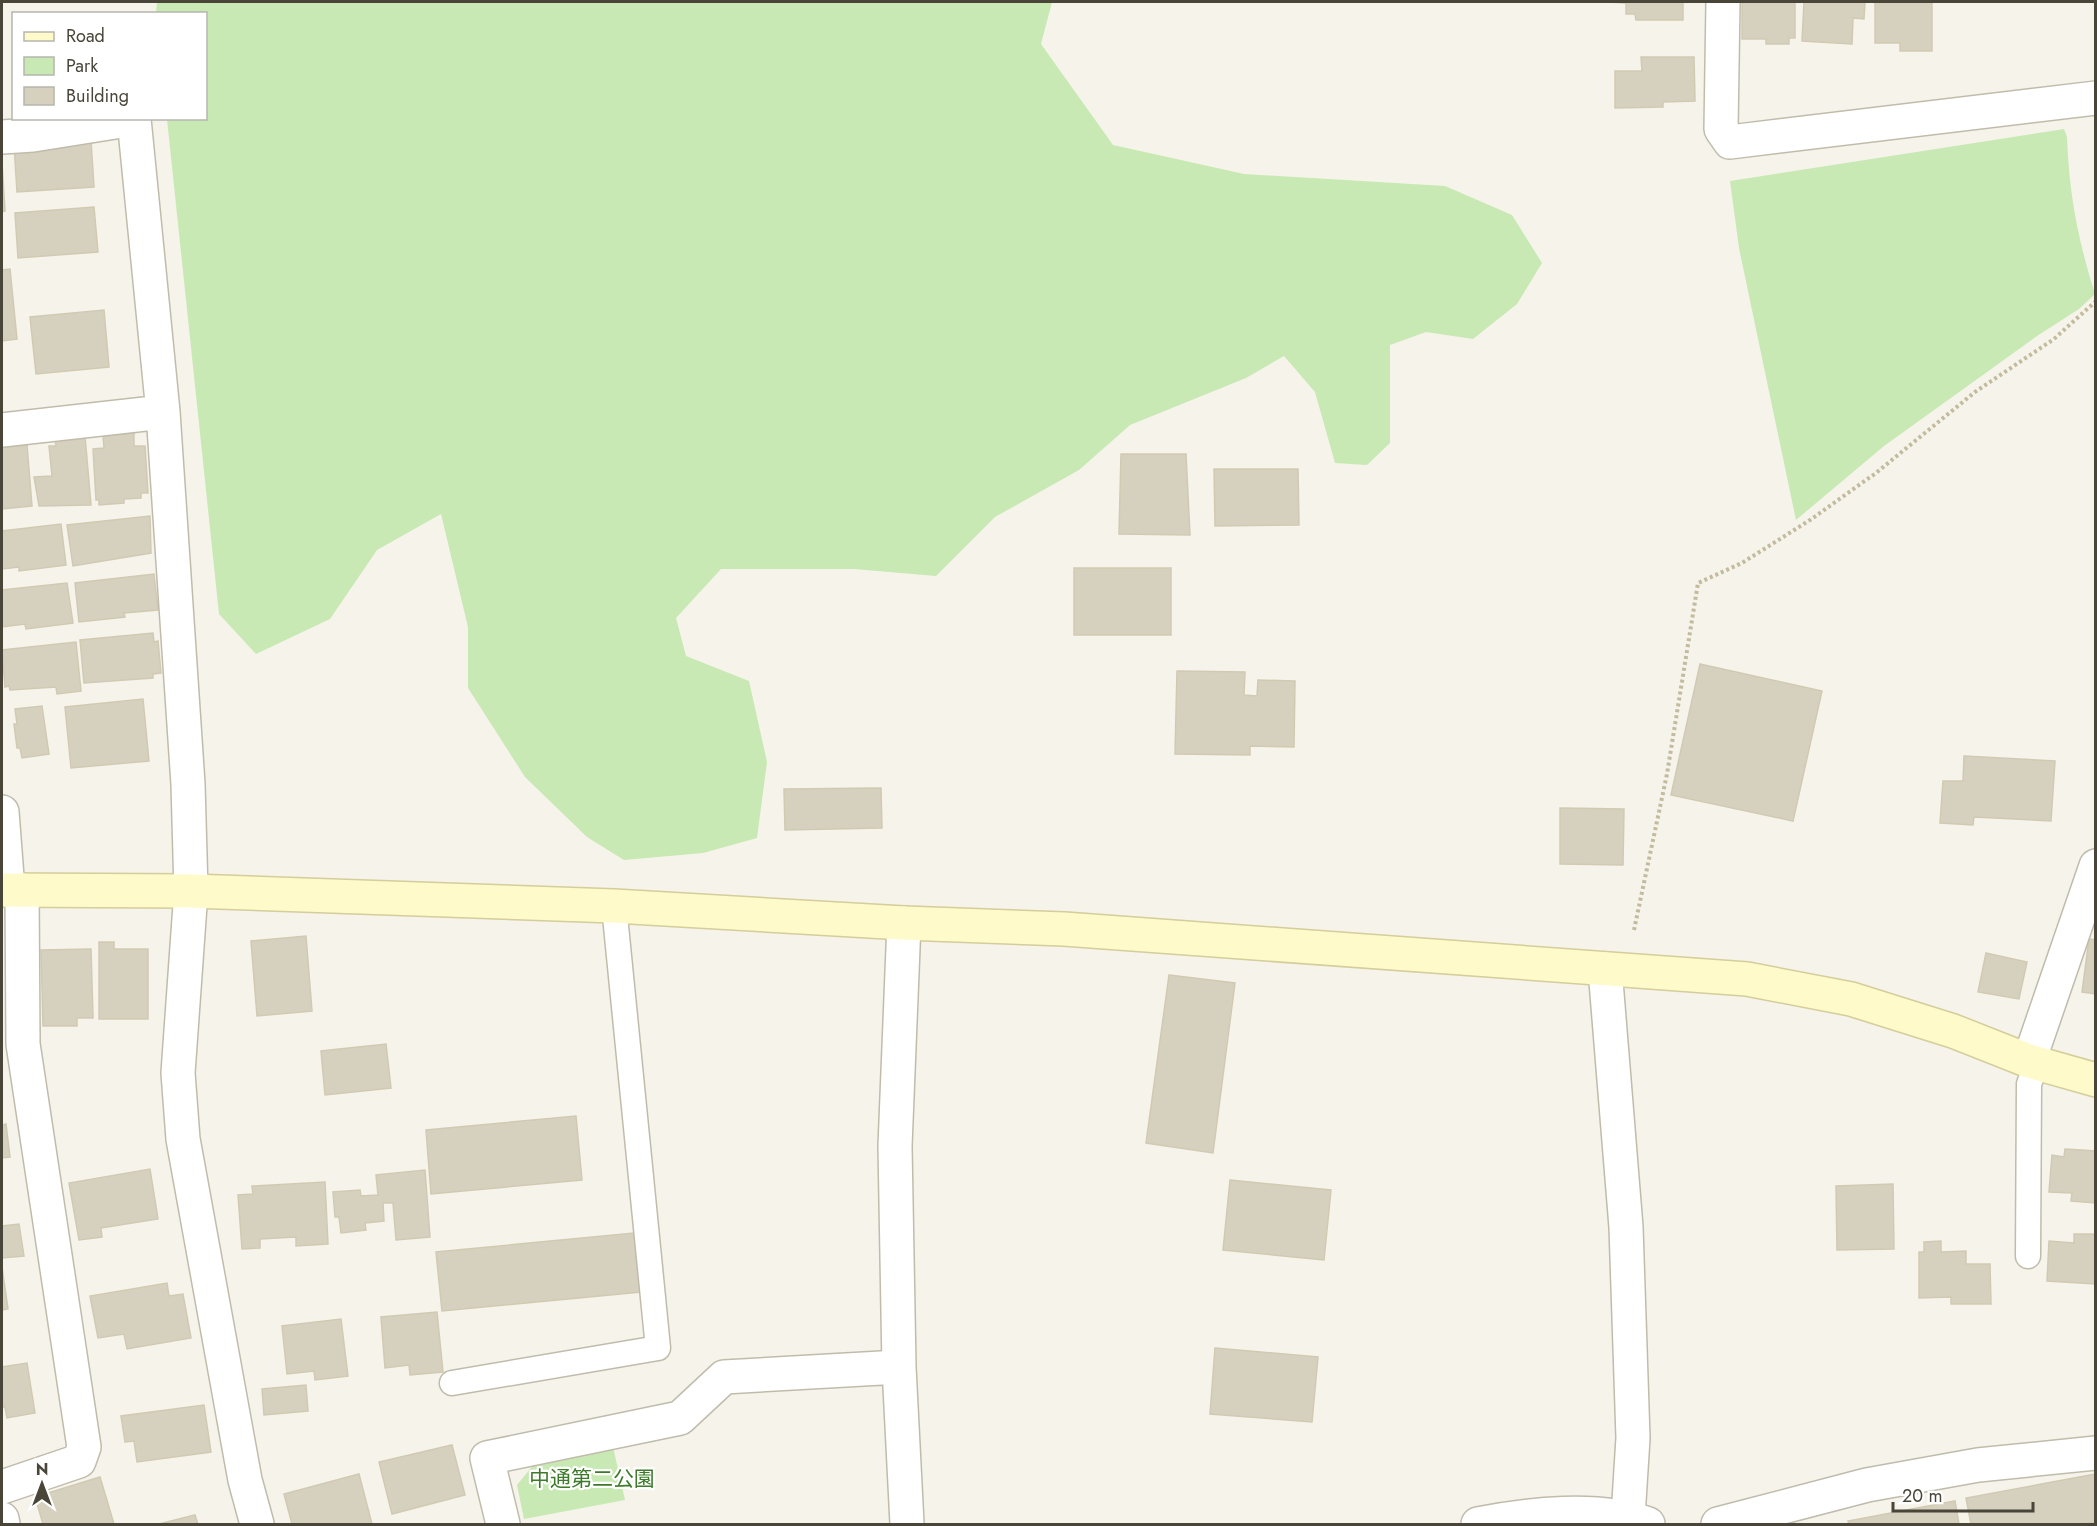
<svg xmlns="http://www.w3.org/2000/svg" width="2097" height="1526" viewBox="0 0 2097 1526" font-family="Jost,'Noto Sans JP',sans-serif">
	<style>
		.green { fill: #c8e9b3 }
		.building { fill: #d6d1bf; stroke: #d1cab2; stroke-width: 1.5 }
		.lines { fill: none; stroke-linecap: round; stroke-linejoin: round }
		.lane-casing { stroke: #c0bcac; stroke-width: 27 }
		.street-casing { stroke: #c0bcac; stroke-width: 36 }
		.secondary-casing { stroke: #d5cd9a; stroke-width: 36 }
		.path { stroke: #c2bb9d; stroke-width: 4; stroke-dasharray: 3 3; stroke-linecap: butt }
		.lane { stroke: #fff; stroke-width: 24 }
		.street { stroke: #fff; stroke-width: 33 }
		.secondary { stroke: #fefaca; stroke-width: 33 }
		.labels { text-anchor: middle; stroke-width: 4.5; stroke-linejoin: round; paint-order: stroke }
		.park-label { font-size: 21px; fill: #3d7b2a; stroke: #fff }
	</style>
	<rect width="100%" height="100%" fill="#f5f3ea"/>
	<!-- green -->
	<path class="green" d="M 157,2 L 1052,2 L 1041,44 L 1113,145 L 1244,174 L 1445,186 L 1512,215 L 1542,263 L 1517,304 L 1473,339 L 1426,332 L 1390,345 L 1390,443 L 1367,465 L 1335,463 L 1315,392 L 1284,356 L 1246,378 L 1130,425 L 1079,470 L 995,517 L 936,576 L 854,569 L 721,569 L 676,618 L 686,656 L 749,681 L 767,762 L 757,838 L 703,853 L 624,860 L 587,837 L 525,777 L 468,688 L 468,627 L 441,514 L 377,550 L 330,619 L 256,654 L 219,614 L 167,119 L 206,118 L 206,14 L 156,13 Z
		M 2064,129 L 2067,137 C 2069,194 2078,240 2095,294 L 2079,309 L 2037,336 L 1884,446 L 1796,520 L 1739,248 L 1730,181 Z
		M 613,1447 L 625,1500 L 524,1519 L 517,1485 L 534,1464 Z"/>
	<!-- building -->
	<path class="building" d="M 1608,2 L 1683,2 L 1683,20 L 1636,20 L 1635,14 L 1626,14 L 1626,3 Z
		M 1742,2 L 1795,2 L 1795,38 L 1789,38 L 1789,44 L 1766,44 L 1766,39 L 1742,39 Z
		M 1804,2 L 1865,2 L 1864,19 L 1853,18 L 1852,44 L 1802,41 Z
		M 1875,2 L 1932,2 L 1932,51 L 1900,51 L 1900,43 L 1875,43 Z
		M 1641,57 L 1694,57 L 1695,101 L 1663,102 L 1663,107 L 1615,108 L 1615,71 L 1642,71 Z
		M 91,140 L 94,187 L 17,192 L 14,145 Z
		M 2,163 L 5,211 L 2,212 Z
		M 94,207 L 98,252 L 18,258 L 15,213 Z
		M 10,269 L 17,339 L 2,341 L 2,270 Z
		M 104,310 L 109,367 L 36,374 L 30,317 Z
		M 134,433 L 134,446 L 145,446 L 148,493 L 141,493 L 141,498 L 124,499 L 124,503 L 99,505 L 99,500 L 96,500 L 93,449 L 104,448 L 103,436 Z
		M 85,436 L 91,505 L 39,506 L 34,477 L 52,476 L 49,446 L 56,446 L 55,439 Z
		M 27,445 L 32,506 L 2,509 L 2,447 Z
		M 1121,454 L 1186,454 L 1190,535 L 1119,534 Z
		M 1214,469 L 1298,469 L 1299,525 L 1215,526 Z
		M 150,516 L 151,553 L 73,566 L 67,525 Z
		M 61,524 L 66,565 L 19,571 L 19,567 L 2,569 L 2,531 Z
		M 1074,568 L 1171,568 L 1171,635 L 1074,635 Z
		M 154,574 L 158,610 L 124,613 L 125,617 L 79,622 L 75,583 Z
		M 67,583 L 73,623 L 26,629 L 25,624 L 2,627 L 2,590 Z
		M 153,633 L 154,642 L 158,641 L 161,673 L 153,674 L 153,678 L 84,683 L 80,640 Z
		M 76,642 L 81,691 L 57,694 L 56,687 L 10,690 L 9,686 L 5,687 L 2,650 Z
		M 1700,664 L 1822,691 L 1793,821 L 1671,795 Z
		M 1177,671 L 1245,672 L 1244,695 L 1257,696 L 1258,680 L 1295,681 L 1294,747 L 1250,746 L 1250,755 L 1175,754 Z
		M 143,699 L 149,761 L 71,768 L 65,707 Z
		M 42,706 L 49,754 L 22,758 L 20,748 L 17,748 L 14,724 L 17,724 L 15,709 Z
		M 1964,756 L 2055,761 L 2051,821 L 1974,817 L 1973,825 L 1940,823 L 1943,781 L 1963,781 Z
		M 881,788 L 882,828 L 785,830 L 784,789 Z
		M 1560,808 L 1624,809 L 1623,865 L 1560,864 Z
		M 306,936 L 312,1011 L 257,1016 L 251,941 Z
		M 2089,939 L 2096,940 L 2096,994 L 2082,992 Z
		M 99,942 L 114,942 L 114,949 L 148,949 L 148,1019 L 99,1019 Z
		M 91,949 L 93,1018 L 77,1018 L 77,1026 L 43,1026 L 41,950 Z
		M 1986,953 L 2027,962 L 2019,999 L 1978,992 Z
		M 1169,975 L 1235,983 L 1213,1153 L 1146,1143 Z
		M 386,1044 L 391,1088 L 325,1095 L 321,1051 Z
		M 576,1116 L 582,1180 L 431,1194 L 426,1130 Z
		M 6,1124 L 10,1157 L 2,1158 L 2,1125 Z
		M 2065,1149 L 2096,1151 L 2096,1203 L 2071,1201 L 2072,1193 L 2049,1192 L 2052,1155 L 2064,1157 Z
		M 150,1169 L 158,1219 L 101,1228 L 102,1237 L 79,1240 L 69,1183 Z
		M 425,1170 L 430,1237 L 396,1240 L 393,1203 L 383,1203 L 384,1221 L 365,1223 L 366,1230 L 341,1233 L 339,1217 L 335,1217 L 333,1192 L 360,1190 L 361,1196 L 378,1195 L 376,1175 Z
		M 1230,1180 L 1331,1190 L 1324,1260 L 1223,1250 Z
		M 325,1182 L 328,1244 L 296,1246 L 296,1237 L 260,1239 L 260,1248 L 242,1249 L 238,1195 L 253,1194 L 252,1186 Z
		M 1893,1184 L 1894,1249 L 1837,1250 L 1836,1186 Z
		M 19,1224 L 24,1256 L 2,1258 L 2,1226 Z
		M 634,1233 L 641,1292 L 442,1311 L 436,1252 Z
		M 2074,1234 L 2096,1234 L 2095,1284 L 2047,1281 L 2049,1241 L 2074,1243 Z
		M 1941,1241 L 1941,1252 L 1966,1251 L 1966,1264 L 1990,1264 L 1991,1304 L 1951,1304 L 1951,1297 L 1919,1298 L 1919,1252 L 1924,1252 L 1924,1242 Z
		M 2,1267 L 8,1309 L 2,1310 Z
		M 167,1283 L 169,1296 L 183,1294 L 191,1338 L 127,1349 L 124,1334 L 98,1338 L 90,1296 Z
		M 437,1312 L 443,1372 L 410,1375 L 409,1365 L 385,1368 L 381,1317 Z
		M 341,1319 L 348,1376 L 315,1380 L 314,1371 L 287,1374 L 282,1326 Z
		M 1215,1348 L 1318,1357 L 1312,1422 L 1210,1414 Z
		M 27,1363 L 35,1413 L 7,1418 L 5,1407 L 2,1407 L 2,1367 Z
		M 306,1385 L 308,1411 L 264,1415 L 262,1389 Z
		M 204,1405 L 211,1452 L 137,1462 L 134,1441 L 125,1442 L 121,1416 Z
		M 452,1445 L 465,1495 L 392,1514 L 379,1462 Z
		M 359,1474 L 372,1524 L 292,1524 L 284,1494 Z
		M 2096,1474 L 2096,1522 L 2081,1524 L 1971,1524 L 1966,1498 Z
		M 100,1477 L 114,1524 L 43,1524 L 35,1497 Z
		M 1955,1501 L 1959,1524 L 1849,1524 L 1848,1521 Z
		M 195,1515 L 198,1524 L 159,1524 Z"/>
	<g class="lines">
		<defs>
			<path id="lane" d="M 2028,1256 L 2029,1084 L 2037,1063
				M 452,1383 L 658,1348 L 614,906"/>
			<path id="street" d="M 1723,2 L 1721,129 L 1730,142 L 2096,98
				M 2,137 L 33,135 L 134,119 L 163,412
				M 2,430 L 163,412 L 188,784 L 191,891 L 178,1073 L 183,1139 L 245,1480 L 257,1524
				M 2,812 L 8,890
				M 904,923 L 895,1146 L 899,1367 L 907,1524
				M 1605,969 L 1626,1227 L 1633,1438 L 1628,1517
				M 2029,1061 L 2096,866
				M 2,1487 L 79,1461 L 84,1447 L 23,1044 L 22,890
				M 2,1519 L 3,1524
				M 503,1524 L 487,1458 L 680,1418 L 724,1377 L 899,1367
				M 1478,1524 C 1528,1514 1599,1506 1648,1524
				M 1718,1524 L 1867,1485 L 1978,1465 L 2096,1453"/>
			<path id="secondary" d="M 2,890 L 191,891 L 614,906 L 904,923 L 1064,929 L 1747,979 L 1851,999 L 1953,1031 L 2029,1061 L 2096,1080"/>
		</defs>
		<!-- lane casing -->
		<use href="#lane" class="lane-casing"/>
		<!-- street casing -->
		<use href="#street" class="street-casing"/>
		<!-- secondary casing -->
		<use href="#secondary" class="secondary-casing"/>
		<!-- path -->
		<path class="path" d="M 1634,930 L 1667,774 L 1698,583 L 1742,563 L 1810,520 L 1876,473 L 1975,392 L 2054,339 L 2096,301"/>
		<!-- lane -->
		<use href="#lane" class="lane"/>
		<!-- street -->
		<use href="#street" class="street"/>
		<!-- secondary -->
		<use href="#secondary" class="secondary"/>
	</g>
	<g class="labels">
		<!-- park labels -->
		<g class="park-label">
			<text x="592" y="1486">中通第二公園</text>
		</g>
	</g>
	<!-- border -->
	<rect width="2097" height="1526" fill="none" stroke="#494538" stroke-width="6"/>
	<!-- legend -->
	<rect x="12" y="12" width="195" height="108" fill="#ffffff" stroke="#b6b5af" stroke-width="1.5"/>
	<rect x="24" y="32" width="30" height="9" fill="#fefaca" stroke="#b6b5af" stroke-width="1.5"/>
	<text x="66" y="42" font-size="18" fill="#494538">Road</text>
	<rect x="24" y="57" width="30" height="18" fill="#c8e9b3" stroke="#b6b5af" stroke-width="1.5"/>
	<text x="66" y="72" font-size="18" fill="#494538">Park</text>
	<rect x="24" y="87" width="30" height="18" fill="#d6d1bf" stroke="#b6b5af" stroke-width="1.5"/>
	<text x="66" y="102" font-size="18" fill="#494538">Building</text>
	<!-- north arrow -->
	<g transform="translate(42 1484)" stroke="#ffffff" stroke-width="4.5" paint-order="stroke">
	<path d="M0-4.5L10 22L0 15L-10 22Z" fill="#494538"/>
	<text y="-9" font-size="16" font-weight="bold" text-anchor="middle" fill="#494538">N</text>
	</g>
	<!-- scale -->
	<path d="M1893 1502v9h140v-9" fill="none" stroke="#494538" stroke-width="3"/>
	<text x="1902" y="1502" font-size="18" fill="#494538" stroke="#ffffff" stroke-width="4.5" paint-order="stroke">20 m</text>
</svg>
